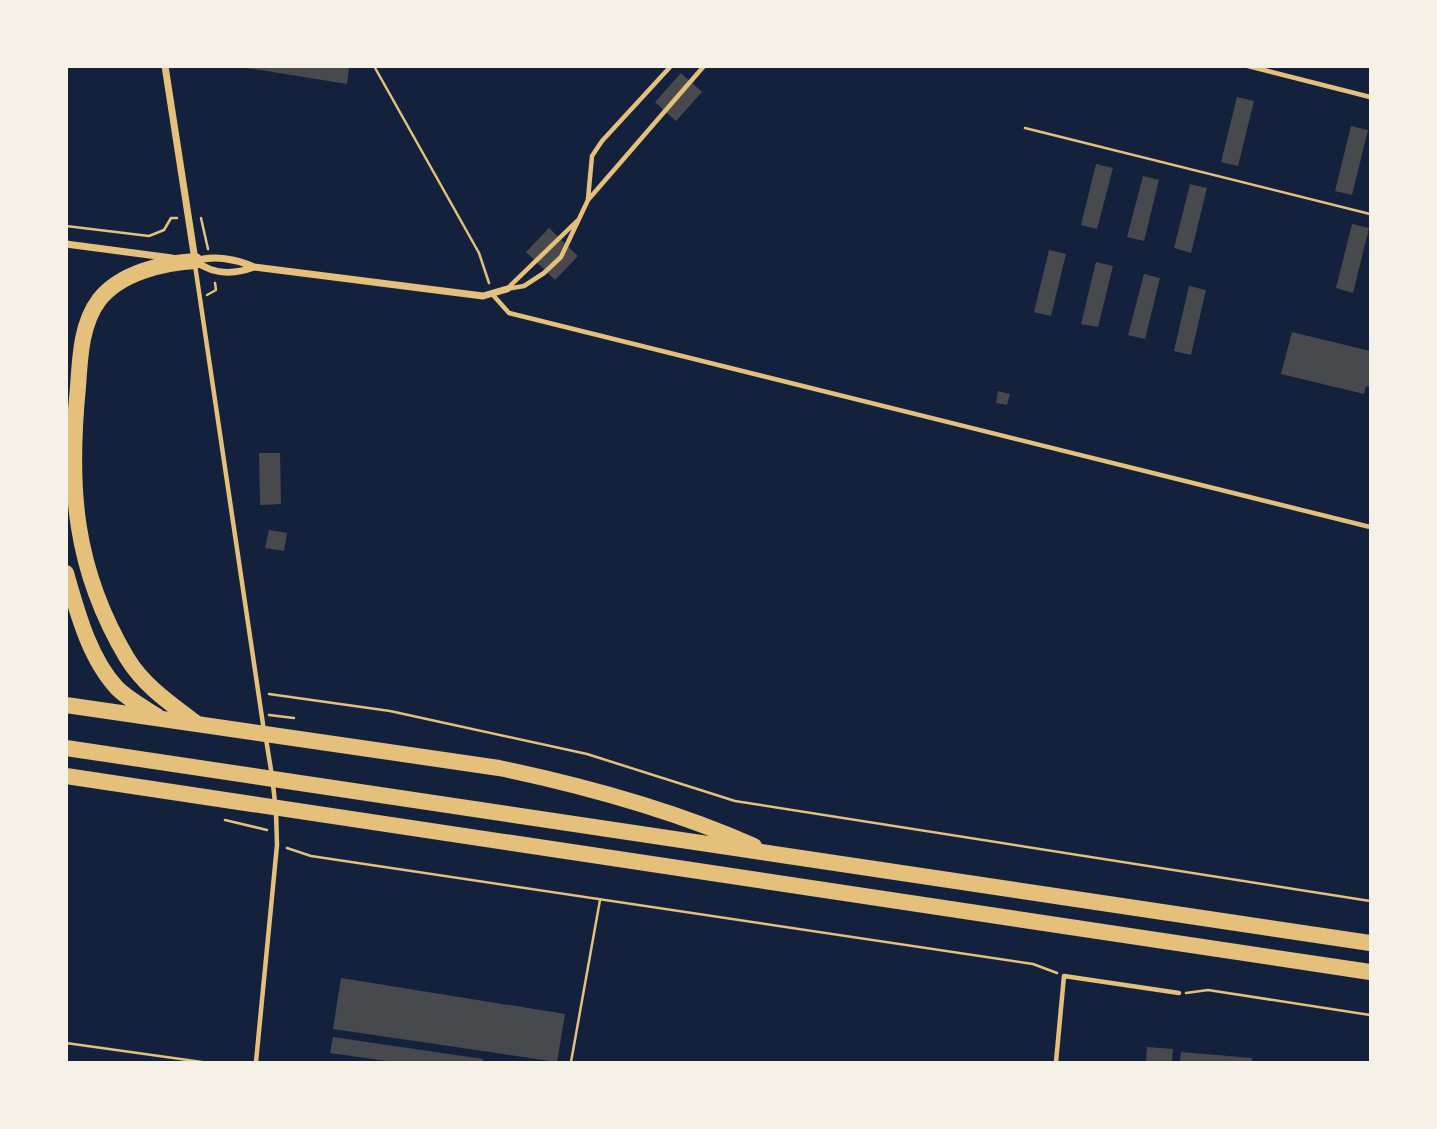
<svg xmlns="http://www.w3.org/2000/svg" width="1437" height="1129" viewBox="0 0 1437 1129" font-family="Signika,sans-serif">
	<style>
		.building { fill: #48494c }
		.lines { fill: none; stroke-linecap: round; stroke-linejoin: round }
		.path { stroke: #e5c07b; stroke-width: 2.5 }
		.service { stroke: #e5c07b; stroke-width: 4.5 }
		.minor { stroke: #e5c07b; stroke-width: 7 }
		.motorway { stroke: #e5c07b; stroke-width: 16 }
	</style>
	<rect width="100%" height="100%" fill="#14213d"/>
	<!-- building -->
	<path class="building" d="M 235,66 L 341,66 L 349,68 L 347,84 Z
		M 681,73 L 702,92 L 676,121 L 655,102 Z
		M 1237,97 L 1254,101 L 1238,166 L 1221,162 Z
		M 1351,126 L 1368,130 L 1352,195 L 1335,191 Z
		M 1096,164 L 1113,168 L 1097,229 L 1081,225 Z
		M 1143,176 L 1159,180 L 1144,241 L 1127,237 Z
		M 1190,184 L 1207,188 L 1191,253 L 1174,248 Z
		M 1352,224 L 1369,228 L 1353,293 L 1336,288 Z
		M 549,228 L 578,256 L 555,280 L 526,252 Z
		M 1049,250 L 1066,254 L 1051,316 L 1034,312 Z
		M 1096,262 L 1113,266 L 1098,327 L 1081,324 Z
		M 1144,274 L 1160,278 L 1145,339 L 1128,335 Z
		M 1189,286 L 1206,290 L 1191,355 L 1174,351 Z
		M 1292,332 L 1370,351 L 1370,387 L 1366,386 L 1364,394 L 1281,374 Z
		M 998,391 L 1010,394 L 1007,405 L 996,403 Z
		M 259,453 L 280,453 L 281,504 L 260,505 Z
		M 269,530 L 287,533 L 284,551 L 265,548 Z
		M 341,978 L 565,1014 L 557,1062 L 333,1029 Z
		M 333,1037 L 483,1059 L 483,1062 L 394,1062 L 330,1053 Z
		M 1147,1047 L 1173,1049 L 1172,1062 L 1146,1062 Z
		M 1181,1052 L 1252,1058 L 1252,1062 L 1180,1062 Z"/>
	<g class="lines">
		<!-- path -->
		<path class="path" d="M 374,66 L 479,253 L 489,283
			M 1025,128 L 1370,214
			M 201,218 L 208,249
			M 66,226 L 149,236 L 164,230 L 171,218 L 177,218
			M 207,295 L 216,290 L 215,283
			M 269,694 L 390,711 L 587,754 L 735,801 L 1370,901
			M 269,715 L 294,718
			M 225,820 L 267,830
			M 287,848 L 311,856 L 1033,964 L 1057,973
			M 1186,993 L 1208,990 L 1370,1015
			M 66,1043 L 202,1062
			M 571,1062 L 600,900"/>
		<!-- service -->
		<path class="service" d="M 1248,66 L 1370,97
			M 588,199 L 592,156 L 602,141 L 671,66
			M 195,265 L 264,731
			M 508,288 L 577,221
			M 507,289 L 524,286 L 544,273 L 561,257 L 588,200 L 704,66
			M 493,295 L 509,313 L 1370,527
			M 266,739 L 272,776
			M 273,784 L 275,803
			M 256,1062 L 277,845 L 276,812
			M 1056,1062 L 1064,976 L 1179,993"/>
		<!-- minor -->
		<path class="minor" d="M 165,66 L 195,260
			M 66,244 L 172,258
			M 195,261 C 214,255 236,259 254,267 L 483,296 L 507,289
			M 195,261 C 214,275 233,275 254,267"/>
		<!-- motorway -->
		<path class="motorway" d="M 195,261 C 162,263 120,273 99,300 C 81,324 80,358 78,387 C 68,488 74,569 127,658 C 144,686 171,704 196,723
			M 66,573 C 77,611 89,658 117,688 C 128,699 143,707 157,716
			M 66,705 L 499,768 C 585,786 673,810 754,846
			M 66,748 L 1370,943
			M 66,776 L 1370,972"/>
	</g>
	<!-- border -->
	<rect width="1437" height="1129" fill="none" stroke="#f6f1e7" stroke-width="136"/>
</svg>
